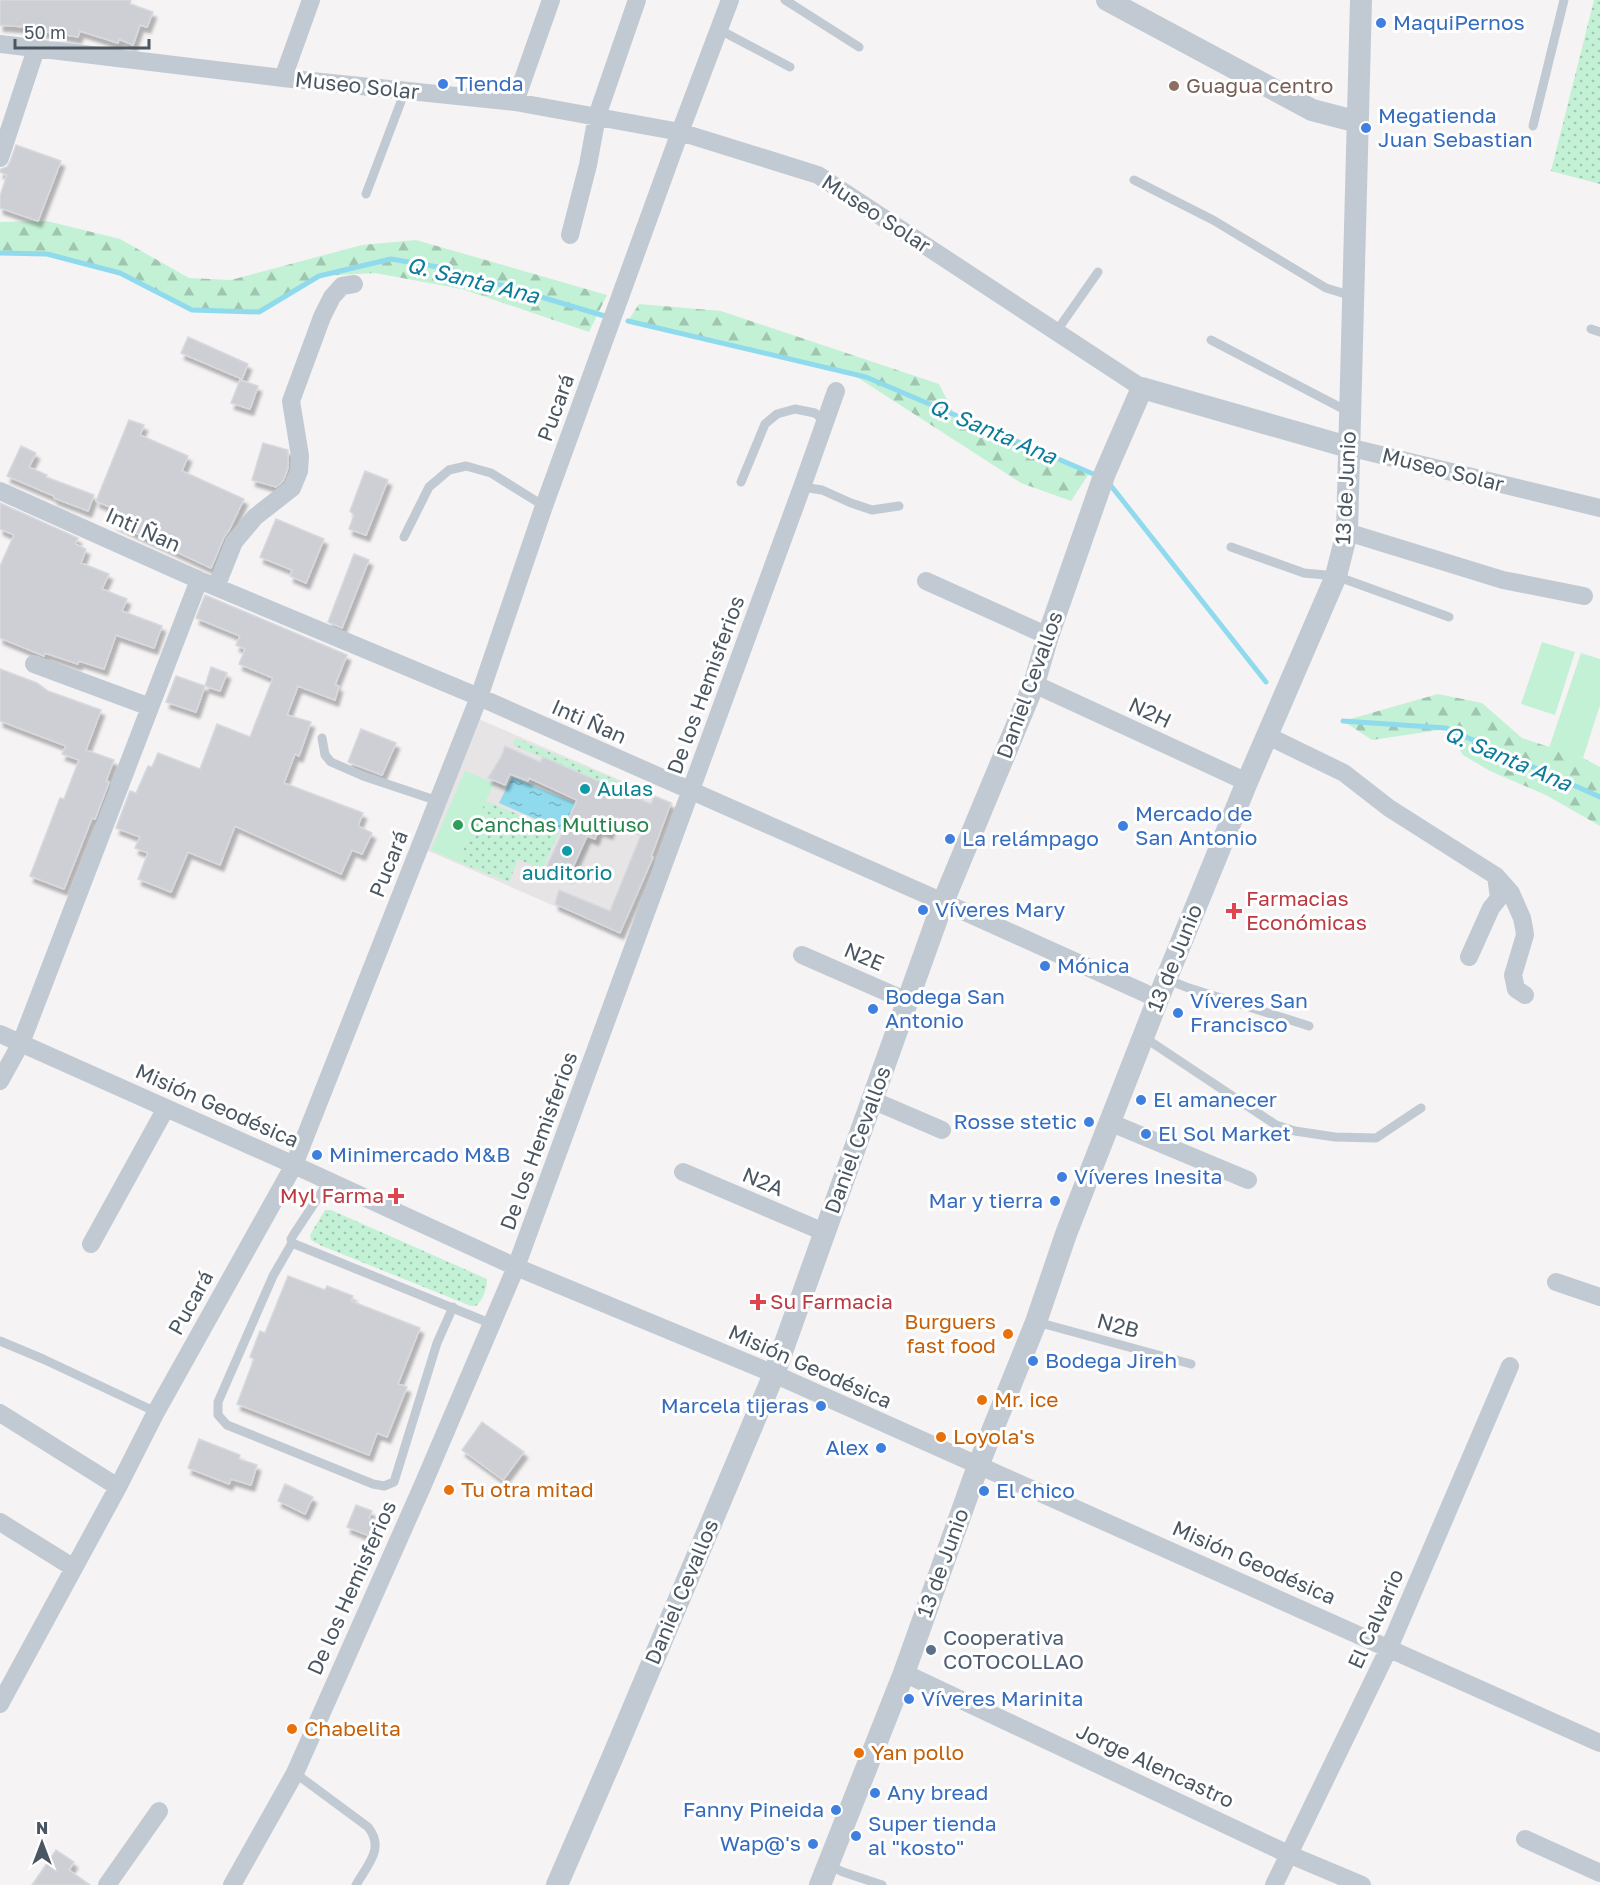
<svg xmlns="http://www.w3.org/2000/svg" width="1600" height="1885" viewBox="0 0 1600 1885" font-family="'Golos Text',sans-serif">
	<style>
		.education { fill: #e6e4e5 }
		.grass { fill: #c3f1d5 }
		.forest { fill: url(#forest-firs) }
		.park { fill: url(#park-dots) }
		.water { fill: url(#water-ripples) }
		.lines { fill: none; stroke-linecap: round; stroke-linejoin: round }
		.stream { stroke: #90daee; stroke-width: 5 }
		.building { fill: #cdcfd5; stroke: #d7d9de; stroke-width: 1.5; filter: url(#shadow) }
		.service { stroke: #c1cad2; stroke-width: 9 }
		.minor { stroke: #c1cad2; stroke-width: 18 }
		.tertiary { stroke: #c1cad2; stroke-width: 22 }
		.shop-dot { fill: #3f7fe0; stroke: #fff; stroke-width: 2 }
		.education-dot { fill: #8d6e63; stroke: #fff; stroke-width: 2 }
		.culture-dot { fill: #0f9aa8; stroke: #fff; stroke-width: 2 }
		.leisure-dot { fill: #2e9e5b; stroke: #fff; stroke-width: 2 }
		.health-dot { fill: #e0444e; stroke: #fff; stroke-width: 2 }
		.food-dot { fill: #e8710a; stroke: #fff; stroke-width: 2 }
		.service-dot { fill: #5c6f8a; stroke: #fff; stroke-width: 2 }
		.labels { text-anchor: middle; stroke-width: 6; stroke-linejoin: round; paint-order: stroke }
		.shop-label { font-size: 21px; fill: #366cbe; stroke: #fff; text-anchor: start }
		.street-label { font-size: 21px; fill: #4a5661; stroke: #fff }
		.education-label { font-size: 21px; fill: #785e54; stroke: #fff; text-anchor: start }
		.culture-label { font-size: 21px; fill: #0d838f; stroke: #fff; text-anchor: start }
		.leisure-label { font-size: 21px; fill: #27864d; stroke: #fff; text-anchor: start }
		.health-label { font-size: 21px; fill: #be3a42; stroke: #fff; text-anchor: start }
		.food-label { font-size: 21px; fill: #c56008; stroke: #fff; text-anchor: start }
		.service-label { font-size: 21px; fill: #4e5e75; stroke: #fff; text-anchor: start }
		.water-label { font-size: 22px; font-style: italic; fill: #0c7c9b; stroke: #fff }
	</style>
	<defs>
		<pattern id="forest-firs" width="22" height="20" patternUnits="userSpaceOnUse" patternTransform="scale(1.5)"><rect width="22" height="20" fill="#c3f1d5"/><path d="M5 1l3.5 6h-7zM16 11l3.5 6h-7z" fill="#a0c6b0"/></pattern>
		<pattern id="park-dots" width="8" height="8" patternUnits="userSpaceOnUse" patternTransform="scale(1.5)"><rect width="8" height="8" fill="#c3f1d5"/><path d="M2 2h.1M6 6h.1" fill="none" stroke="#a0c6b0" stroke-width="1.8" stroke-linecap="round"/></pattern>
		<pattern id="water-ripples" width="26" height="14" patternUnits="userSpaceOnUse" patternTransform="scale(1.5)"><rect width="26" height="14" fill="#90daee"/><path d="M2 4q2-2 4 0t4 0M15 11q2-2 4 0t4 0" fill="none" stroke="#78b4c4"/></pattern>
		<filter id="shadow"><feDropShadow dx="3.5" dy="6" stdDeviation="1.5" flood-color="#0004"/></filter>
	</defs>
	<rect width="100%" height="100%" fill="#f5f3f3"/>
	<!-- education -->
	<path class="education" d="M 474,717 L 673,803 L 621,935 L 424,849 Z"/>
	<!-- grass -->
	<path class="grass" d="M 1542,642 L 1575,652 L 1555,715 L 1521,704 Z
		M 1581,653 L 1600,659 L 1600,705 L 1583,758 L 1549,748 Z
		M 465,771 L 494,783 L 458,862 L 431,850 Z"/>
	<!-- forest -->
	<path class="forest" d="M 47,221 L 120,239 L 189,278 L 231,280 L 362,245 L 416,240 L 607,295 L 589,332 L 462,289 L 375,273 L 319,276 L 259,312 L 192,310 L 120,273 L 47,254 L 0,253 L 0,222 Z
		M 639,304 L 721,311 L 939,384 L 954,414 L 1090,472 L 1071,501 L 1021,483 L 852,374 L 628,321 Z
		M 1438,694 L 1482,703 L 1522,738 L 1583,758 L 1600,767 L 1600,826 L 1546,795 L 1490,771 L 1463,755 L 1446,729 L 1372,740 L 1343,721 Z"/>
	<!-- park -->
	<path class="park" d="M 1594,0 L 1600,0 L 1600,184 L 1551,171 Z
		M 516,738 L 643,791 L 640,799 L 513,745 Z
		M 486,801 L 559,832 L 542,870 L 518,859 L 509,882 L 458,862 Z
		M 325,1210 L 331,1210 L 487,1279 C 487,1288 483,1300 476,1306 L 471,1306 L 322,1246 L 311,1240 L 310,1235 Z"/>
	<!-- water -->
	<path class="water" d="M 512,777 L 575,803 L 563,831 L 499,803 Z"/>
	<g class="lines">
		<!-- stream -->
		<path class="stream" d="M 0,253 L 47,254 L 120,273 L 192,310 L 259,312 L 319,276 L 391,259 L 444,268 L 608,317
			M 628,321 L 866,377 L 1098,476
			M 1108,482 L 1266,682
			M 1343,721 L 1446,728 L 1600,797"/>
	</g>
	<!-- building -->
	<path class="building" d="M 0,0 L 131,0 L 130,4 L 153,12 L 147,27 L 140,25 L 133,45 L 119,39 L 118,43 L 80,31 L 78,37 L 40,31 L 41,28 L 0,25 Z
		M 16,145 L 61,161 L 38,221 L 0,208 L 0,196 L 7,175 L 0,172 L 1,169 L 7,167 L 10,162 Z
		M 188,337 L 248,364 L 242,379 L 181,353 Z
		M 240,380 L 258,386 L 250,409 L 231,403 Z
		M 129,420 L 144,425 L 140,435 L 188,456 L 182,471 L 244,499 L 229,530 L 224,537 L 211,568 L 114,523 L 119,511 L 96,501 Z
		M 263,443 L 288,450 L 288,468 L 283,481 L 276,487 L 252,480 Z
		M 21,446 L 36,453 L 29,467 L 47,475 L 46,477 L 94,495 L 88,511 L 54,498 L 54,496 L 7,476 Z
		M 365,471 L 388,480 L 366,535 L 349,529 L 354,515 L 350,511 Z
		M 0,503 L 78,538 L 75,544 L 86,549 L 81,563 L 109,574 L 102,589 L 127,599 L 122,611 L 162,626 L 154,648 L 116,635 L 104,669 L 79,661 L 78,664 L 45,653 L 44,656 L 0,638 L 0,566 L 14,535 L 0,529 Z
		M 276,519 L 324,539 L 306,583 L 290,576 L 292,570 L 260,557 Z
		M 354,554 L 369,560 L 342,628 L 328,622 Z
		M 205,595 L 347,655 L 335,685 L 339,686 L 335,700 L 298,686 L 287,715 L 311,722 L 299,756 L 295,754 L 284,783 L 363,813 L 358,826 L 372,833 L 362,854 L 352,850 L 341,874 L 235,826 L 220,865 L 188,852 L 171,892 L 138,879 L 148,853 L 135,848 L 140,837 L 116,828 L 130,791 L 136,793 L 148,766 L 152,767 L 158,753 L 200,769 L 217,724 L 250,737 L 273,678 L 239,664 L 245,649 L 236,645 L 240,636 L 196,618 Z
		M 211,667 L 227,673 L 220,691 L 205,686 Z
		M 0,669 L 37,683 L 48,691 L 101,710 L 86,750 L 114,760 L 106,781 L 109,782 L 95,819 L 92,818 L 64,889 L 30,876 L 60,798 L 64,799 L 79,760 L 62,754 L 66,746 L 0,721 Z
		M 176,676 L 205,686 L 196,712 L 166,702 Z
		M 361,729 L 396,743 L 382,775 L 348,762 Z
		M 505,746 L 540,762 L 543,757 L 651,804 L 654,796 L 671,803 L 651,857 L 653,857 L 620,933 L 555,904 L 559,890 L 610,911 L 643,830 L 615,817 L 609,833 L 599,829 L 595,839 L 587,836 L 569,876 L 547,866 L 577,800 L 529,778 L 528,781 L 510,774 L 505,785 L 488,778 L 501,757 Z
		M 288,1276 L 325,1290 L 327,1286 L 353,1296 L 351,1301 L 420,1328 L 398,1384 L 407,1387 L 387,1437 L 377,1433 L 369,1455 L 237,1404 L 254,1359 L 250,1357 L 260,1331 L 265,1333 Z
		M 482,1422 L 524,1452 L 503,1480 L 462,1450 Z
		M 199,1439 L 240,1455 L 239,1459 L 257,1465 L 251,1485 L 231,1479 L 229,1484 L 188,1468 Z
		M 285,1484 L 313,1497 L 305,1514 L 278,1501 Z
		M 356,1505 L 372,1511 L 369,1518 L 378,1521 L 372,1537 L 347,1527 Z
		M 56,1850 L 74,1862 L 69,1870 L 90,1885 L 32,1885 Z"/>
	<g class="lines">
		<!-- service -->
		<path class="service" d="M 785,0 L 859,47
			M 718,29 L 790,67
			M 1533,126 L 1564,0
			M 1134,180 L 1213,220 L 1326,288 L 1352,296
			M 366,194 L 405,91
			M 1591,329 L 1600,332
			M 1056,332 L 1098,272
			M 1211,340 L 1349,412
			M 741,482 L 765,424 L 777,414 L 795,409 L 815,413 L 824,421
			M 802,487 L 822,490 L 851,503 L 872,510 L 899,506
			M 404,537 L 429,487 L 449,470 L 466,466 L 491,473 L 544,506
			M 1231,547 L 1304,573 L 1336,576 L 1449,617
			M 322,738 L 325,755 L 331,762 L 363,776 L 438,801
			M 1166,979 L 1186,987 L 1309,1026
			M 1145,1038 L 1276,1125 L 1295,1131 L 1335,1137 L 1376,1138 L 1421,1108
			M 329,1181 L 294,1234 L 291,1239 L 292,1243 L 492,1324
			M 292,1243 L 273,1276 L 218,1402 L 218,1415 L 227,1425 L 373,1484 L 384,1486 L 394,1482 L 437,1343 L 453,1307
			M 1037,1322 L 1191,1364
			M 0,1341 L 43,1359 L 156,1412
			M 295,1773 L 368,1827 C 385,1848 368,1864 356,1885
			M 828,1865 L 843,1872 L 882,1885"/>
		<!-- minor -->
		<path class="minor" d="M 0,44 L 283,78 L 515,102 L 680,132 L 818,175 L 1142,388
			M 283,78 L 311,0
			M 515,102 L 551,0
			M 0,158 L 36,49
			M 570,235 L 588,165 L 597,116 L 637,0
			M 1348,447 L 1600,508
			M 0,491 L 199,580 L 479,697 L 943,902 L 1158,999
			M 1347,532 L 1503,580 L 1584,596
			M 926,581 L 1048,636
			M 216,587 L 234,542 L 255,517 L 292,488 L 299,471 L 300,456 L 291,401 L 322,317 L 332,297 L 342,286 L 354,284
			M 34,664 L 150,707
			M 1034,684 L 1247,782
			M 1268,736 L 1344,773 L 1389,808 L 1496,876 L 1511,893 L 1522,918 L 1524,928 L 1525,935 L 1513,975 L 1516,989 L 1525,995
			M 802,955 L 907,1001
			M 1469,957 L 1491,908 L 1499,898 L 1496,876
			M 0,1034 L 294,1165 L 516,1267 L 774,1374 L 1600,1743
			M 0,1081 L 21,1043 L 199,580
			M 872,1100 L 942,1130
			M 1109,1122 L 1248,1180
			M 683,1172 L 824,1232
			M 91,1244 L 166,1108
			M 1556,1282 L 1600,1297
			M 0,1413 L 118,1487
			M 0,1522 L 74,1568
			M 904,1673 L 1288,1854 L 1362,1885
			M 0,1704 L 118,1487 L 156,1412 L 294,1165 L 479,697 L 544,506 L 680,132 L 730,0
			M 1525,1839 L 1600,1873
			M 107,1885 L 159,1811
			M 232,1885 L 295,1773 L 422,1487 L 516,1267 L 802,487 L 836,391
			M 1274,1885 L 1389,1648 L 1510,1366"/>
		<!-- tertiary -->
		<path class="tertiary" d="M 1107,0 L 1312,110 L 1358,122
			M 557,1885 L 613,1756 L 774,1374 L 943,902 L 1034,684 L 1048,636 L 1105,473 L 1142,388 L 1348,447
			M 820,1885 L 904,1673 L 978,1466 L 1036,1322 L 1066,1234 L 1158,999 L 1247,782 L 1336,576 L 1347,532 L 1361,0"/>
	</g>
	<!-- markers -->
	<g class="shop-dot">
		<circle cx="1381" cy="23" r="6"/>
		<circle cx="443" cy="84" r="6"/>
		<circle cx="1366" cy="128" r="6"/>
		<circle cx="1123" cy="826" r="6"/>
		<circle cx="950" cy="839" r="6"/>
		<circle cx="923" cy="910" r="6"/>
		<circle cx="1045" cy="966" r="6"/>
		<circle cx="873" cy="1009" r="6"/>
		<circle cx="1178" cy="1013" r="6"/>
		<circle cx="1141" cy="1100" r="6"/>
		<circle cx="1089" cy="1122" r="6"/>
		<circle cx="1146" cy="1134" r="6"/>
		<circle cx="317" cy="1155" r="6"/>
		<circle cx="1062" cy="1177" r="6"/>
		<circle cx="1055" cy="1201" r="6"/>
		<circle cx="1033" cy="1361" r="6"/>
		<circle cx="821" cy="1406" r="6"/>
		<circle cx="881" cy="1448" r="6"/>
		<circle cx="984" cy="1491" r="6"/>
		<circle cx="909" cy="1699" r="6"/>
		<circle cx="875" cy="1793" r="6"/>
		<circle cx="836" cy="1810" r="6"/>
		<circle cx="856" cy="1836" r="6"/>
		<circle cx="813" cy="1844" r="6"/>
	</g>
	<circle class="education-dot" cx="1174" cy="86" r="6"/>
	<g class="culture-dot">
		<circle cx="585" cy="789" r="6"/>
		<circle cx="567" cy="851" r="6"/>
	</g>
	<circle class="leisure-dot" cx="458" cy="825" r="6"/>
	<g class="health-dot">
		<path d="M1231 902h6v6h6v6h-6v6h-6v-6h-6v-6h6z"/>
		<path d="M393 1187h6v6h6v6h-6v6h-6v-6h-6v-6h6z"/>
		<path d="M755 1293h6v6h6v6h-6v6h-6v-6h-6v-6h6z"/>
	</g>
	<g class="food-dot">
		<circle cx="1008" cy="1334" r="6"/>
		<circle cx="982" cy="1400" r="6"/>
		<circle cx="941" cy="1437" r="6"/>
		<circle cx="449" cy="1490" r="6"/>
		<circle cx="292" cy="1729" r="6"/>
		<circle cx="859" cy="1753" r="6"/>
	</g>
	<circle class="service-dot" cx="931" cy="1650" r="6"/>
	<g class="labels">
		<!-- shop labels -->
		<g class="shop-label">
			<text x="1393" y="30">MaquiPernos</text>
			<text x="455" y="91">Tienda</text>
			<text x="1378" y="123">Megatienda<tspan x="1378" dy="24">Juan Sebastian</tspan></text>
			<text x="1135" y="821">Mercado de<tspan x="1135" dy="24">San Antonio</tspan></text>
			<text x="962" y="846">La relámpago</text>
			<text x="935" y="917">Víveres Mary</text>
			<text x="1057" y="973">Mónica</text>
			<text x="885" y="1004">Bodega San<tspan x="885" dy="24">Antonio</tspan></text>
			<text x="1190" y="1008">Víveres San<tspan x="1190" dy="24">Francisco</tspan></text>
			<text x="1153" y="1107">El amanecer</text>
			<text x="1077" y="1129" text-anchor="end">Rosse stetic</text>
			<text x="1158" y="1141">El Sol Market</text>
			<text x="329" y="1162">Minimercado M&amp;B</text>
			<text x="1074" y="1184">Víveres Inesita</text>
			<text x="1043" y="1208" text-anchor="end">Mar y tierra</text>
			<text x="1045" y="1368">Bodega Jireh</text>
			<text x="809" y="1413" text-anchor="end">Marcela tijeras</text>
			<text x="869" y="1455" text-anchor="end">Alex</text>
			<text x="996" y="1498">El chico</text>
			<text x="921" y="1706">Víveres Marinita</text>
			<text x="887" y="1800">Any bread</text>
			<text x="824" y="1817" text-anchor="end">Fanny Pineida</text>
			<text x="868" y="1831">Super tienda<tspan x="868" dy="24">al "kosto"</tspan></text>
			<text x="801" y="1851" text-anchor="end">Wap@'s</text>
		</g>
		<!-- street labels -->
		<g class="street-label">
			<text transform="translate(357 86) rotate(6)" y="7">Museo Solar</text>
			<text transform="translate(876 214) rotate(33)" y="7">Museo Solar</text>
			<text transform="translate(556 408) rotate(-70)" y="7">Pucará</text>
			<text transform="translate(1443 470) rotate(14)" y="7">Museo Solar</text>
			<text transform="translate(1346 488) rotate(-87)" y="7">13 de Junio</text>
			<text transform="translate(143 530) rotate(24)" y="7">Inti Ñan</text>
			<text transform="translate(706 685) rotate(-70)" y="7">De los Hemisferios</text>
			<text transform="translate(1030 685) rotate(-70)" y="7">Daniel Cevallos</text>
			<text transform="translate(1150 713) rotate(25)" y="7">N2H</text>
			<text transform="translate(589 722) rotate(24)" y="7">Inti Ñan</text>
			<text transform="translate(389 864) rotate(-68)" y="7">Pucará</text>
			<text transform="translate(864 957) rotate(23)" y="7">N2E</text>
			<text transform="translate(1175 958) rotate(-68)" y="7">13 de Junio</text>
			<text transform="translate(217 1106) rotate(24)" y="7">Misión Geodésica</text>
			<text transform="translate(858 1140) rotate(-70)" y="7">Daniel Cevallos</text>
			<text transform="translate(539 1141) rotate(-70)" y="7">De los Hemisferios</text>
			<text transform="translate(763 1182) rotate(23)" y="7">N2A</text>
			<text transform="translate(191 1303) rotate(-61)" y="7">Pucará</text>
			<text transform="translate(1118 1326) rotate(15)" y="7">N2B</text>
			<text transform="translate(810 1367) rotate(24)" y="7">Misión Geodésica</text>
			<text transform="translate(943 1563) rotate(-70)" y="7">13 de Junio</text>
			<text transform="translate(1254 1563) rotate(24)" y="7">Misión Geodésica</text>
			<text transform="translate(352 1588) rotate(-66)" y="7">De los Hemisferios</text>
			<text transform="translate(682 1592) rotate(-67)" y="7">Daniel Cevallos</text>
			<text transform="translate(1376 1619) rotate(-66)" y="7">El Calvario</text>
			<text transform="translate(1155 1766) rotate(25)" y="7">Jorge Alencastro</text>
		</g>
		<!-- education labels -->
		<g class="education-label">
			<text x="1186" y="93">Guagua centro</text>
		</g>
		<!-- culture labels -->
		<g class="culture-label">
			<text x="597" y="796">Aulas</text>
			<text x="567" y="880" text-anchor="middle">auditorio</text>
		</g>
		<!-- leisure labels -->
		<g class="leisure-label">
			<text x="470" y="832">Canchas Multiuso</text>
		</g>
		<!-- health labels -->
		<g class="health-label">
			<text x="1246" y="906">Farmacias<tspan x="1246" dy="24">Económicas</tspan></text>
			<text x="384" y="1203" text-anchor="end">Myl Farma</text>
			<text x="770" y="1309">Su Farmacia</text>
		</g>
		<!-- food labels -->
		<g class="food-label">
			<text x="996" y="1329" text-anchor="end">Burguers<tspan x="996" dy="24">fast food</tspan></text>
			<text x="994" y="1407">Mr. ice</text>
			<text x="953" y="1444">Loyola's</text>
			<text x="461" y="1497">Tu otra mitad</text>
			<text x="304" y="1736">Chabelita</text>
			<text x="871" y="1760">Yan pollo</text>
		</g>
		<!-- service labels -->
		<g class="service-label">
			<text x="943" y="1645">Cooperativa<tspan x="943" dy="24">COTOCOLLAO</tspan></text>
		</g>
		<!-- water labels -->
		<g class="water-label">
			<text transform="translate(473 280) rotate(14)" y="8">Q. Santa Ana</text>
			<text transform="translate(993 431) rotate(23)" y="8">Q. Santa Ana</text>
			<text transform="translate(1508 758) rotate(23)" y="8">Q. Santa Ana</text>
		</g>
	</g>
	<!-- north arrow -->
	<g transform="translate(42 1843)" stroke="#ffffff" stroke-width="4.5" paint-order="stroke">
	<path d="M0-4.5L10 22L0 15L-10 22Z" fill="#4a5661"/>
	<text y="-9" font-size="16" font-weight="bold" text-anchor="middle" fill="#4a5661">N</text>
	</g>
	<!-- scale -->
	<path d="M15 39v9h134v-9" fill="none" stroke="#4a5661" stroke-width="3"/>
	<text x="24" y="39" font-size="18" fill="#4a5661" stroke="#ffffff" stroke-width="4.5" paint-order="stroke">50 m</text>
</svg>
